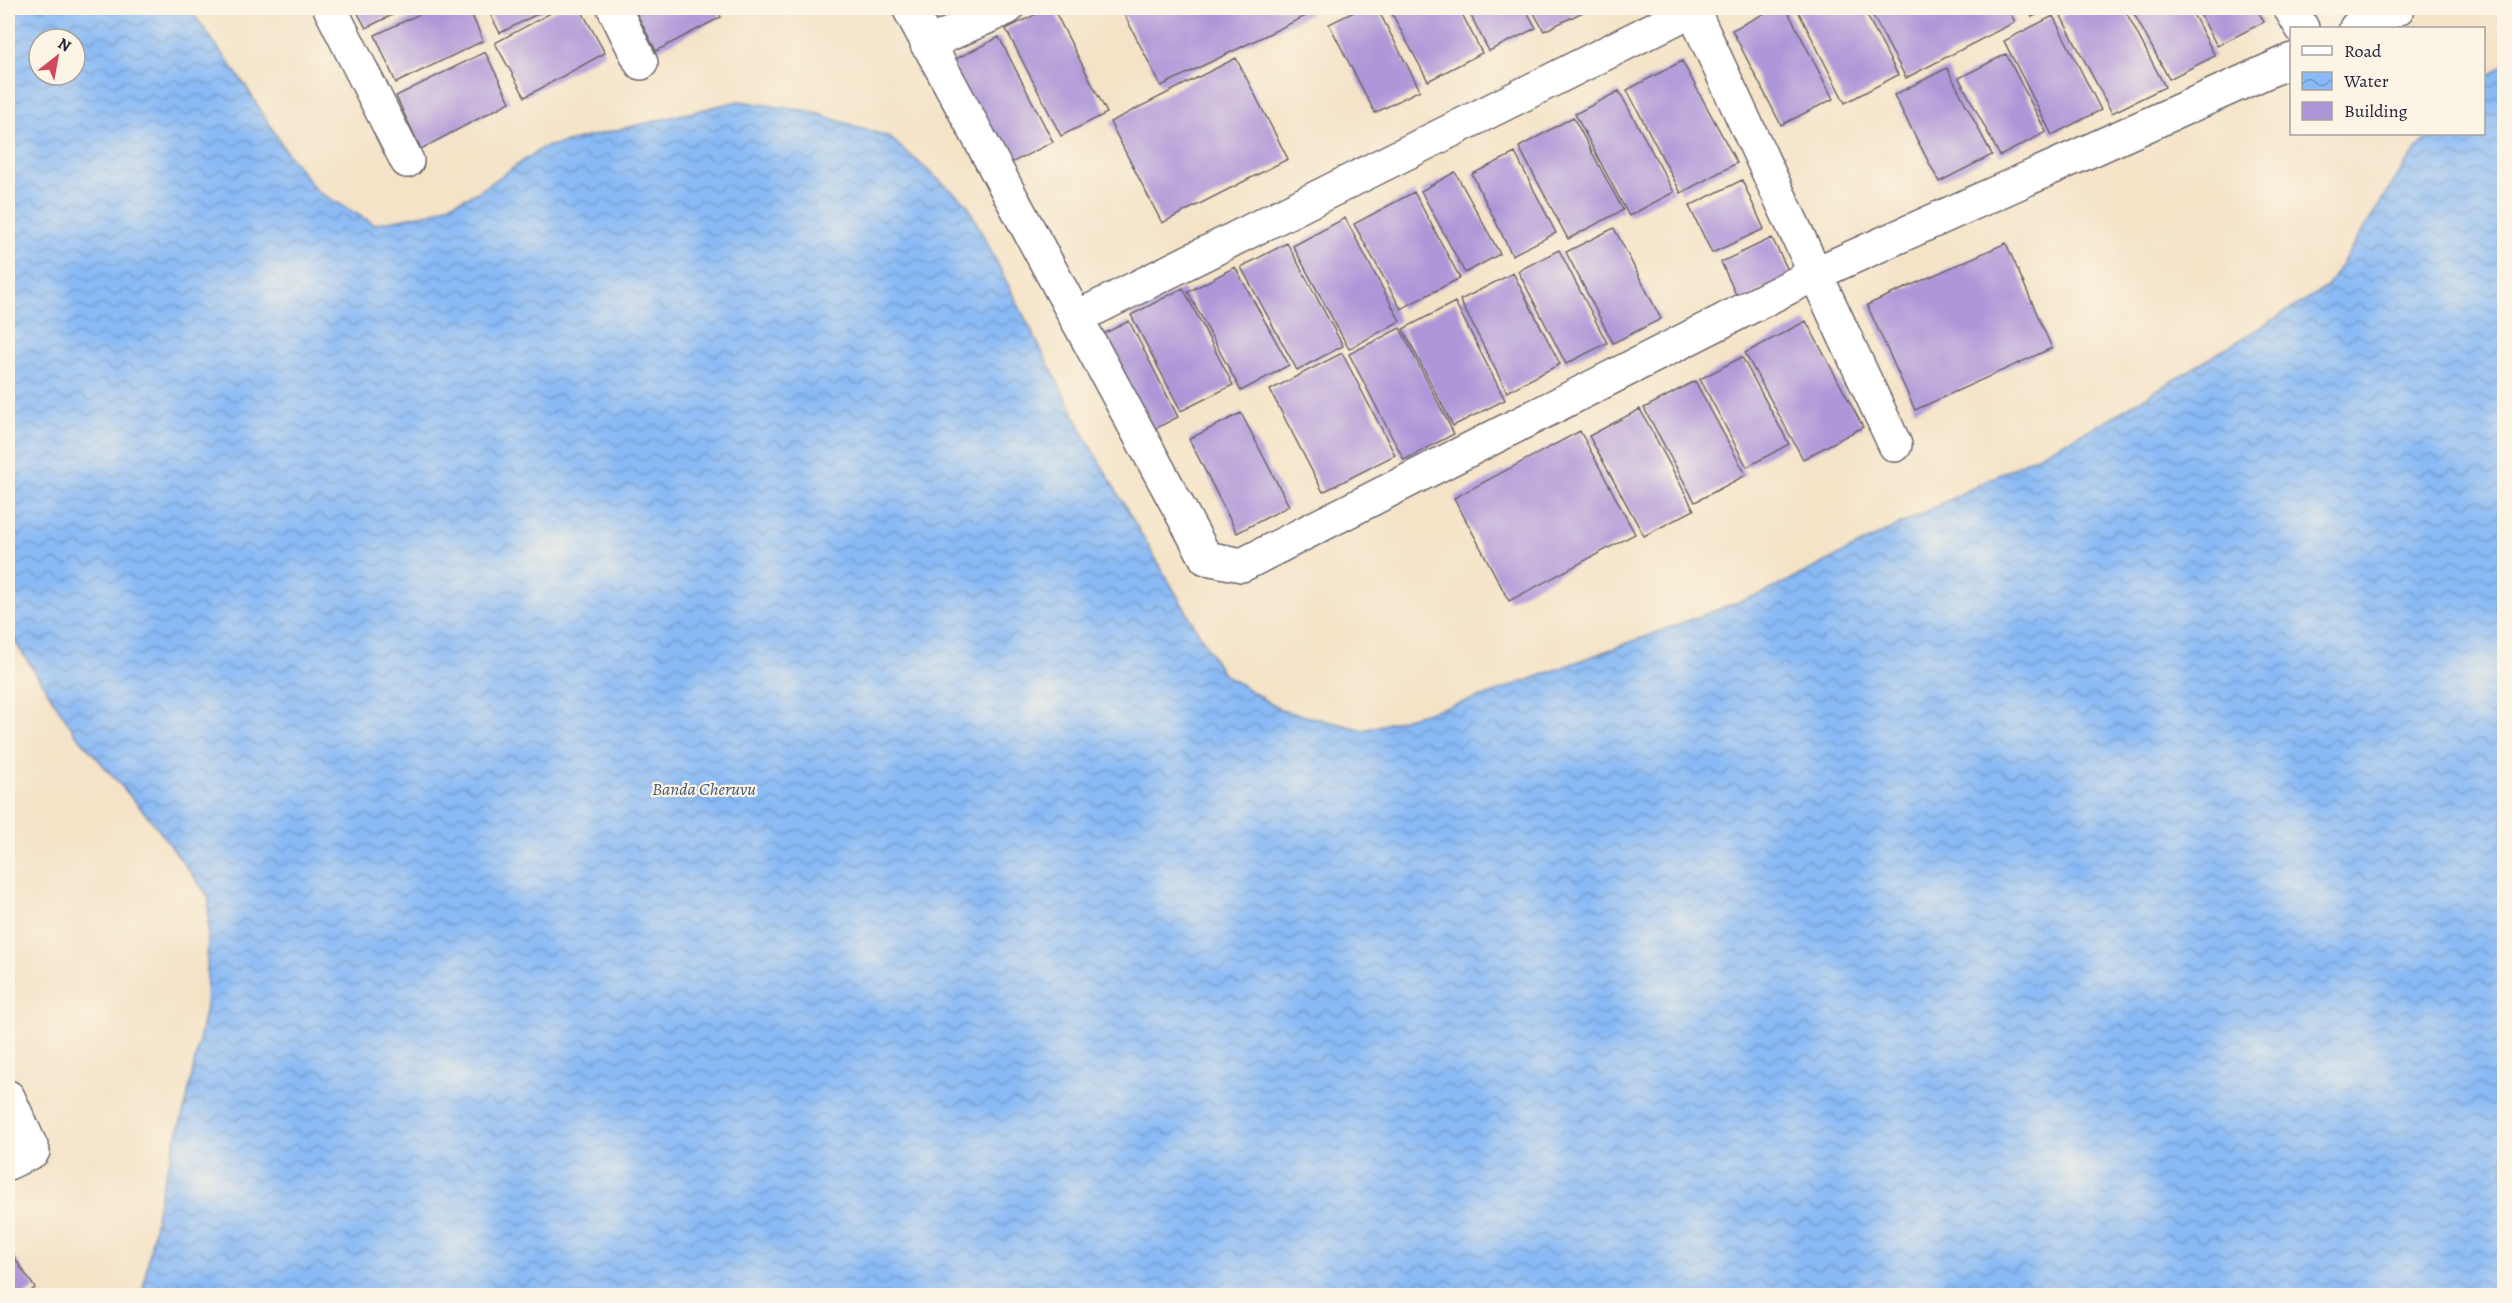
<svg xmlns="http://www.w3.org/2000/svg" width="2512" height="1303" viewBox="0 0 2512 1303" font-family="Alegreya,serif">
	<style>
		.water { fill: url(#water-waves); stroke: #566e98; stroke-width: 1.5; fill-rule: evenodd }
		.building { fill: #ae97d8 }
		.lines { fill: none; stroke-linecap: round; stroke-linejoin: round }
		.minor-casing { stroke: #6c666c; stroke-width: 36 }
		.minor { stroke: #fff; stroke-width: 33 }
		.labels { text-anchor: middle; stroke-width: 4.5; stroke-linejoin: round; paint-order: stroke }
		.water-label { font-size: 18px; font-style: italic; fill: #46577c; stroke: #fcf5e5 }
	</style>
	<defs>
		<pattern id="water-waves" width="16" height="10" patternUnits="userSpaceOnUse" patternTransform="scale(1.5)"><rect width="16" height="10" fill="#89baf5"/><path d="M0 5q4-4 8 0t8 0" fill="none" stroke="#7097c8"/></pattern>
	</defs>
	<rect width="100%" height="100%" fill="#fcf5e5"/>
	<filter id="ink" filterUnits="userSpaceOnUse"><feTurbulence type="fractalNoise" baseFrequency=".0167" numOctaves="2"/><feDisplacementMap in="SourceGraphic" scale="12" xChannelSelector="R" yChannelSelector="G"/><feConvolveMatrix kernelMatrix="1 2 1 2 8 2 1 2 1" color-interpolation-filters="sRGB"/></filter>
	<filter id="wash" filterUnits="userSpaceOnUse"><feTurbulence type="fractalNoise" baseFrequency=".008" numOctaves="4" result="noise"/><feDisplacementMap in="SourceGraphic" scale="24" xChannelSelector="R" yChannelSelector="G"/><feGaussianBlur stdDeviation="1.35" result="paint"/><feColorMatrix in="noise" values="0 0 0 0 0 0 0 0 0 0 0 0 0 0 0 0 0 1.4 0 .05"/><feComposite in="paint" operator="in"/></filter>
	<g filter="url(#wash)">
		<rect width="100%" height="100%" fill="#f4e3c7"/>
		<!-- water -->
		<path class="water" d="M 8,8 L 180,8 L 193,13 L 247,88 L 287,153 L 317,191 L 374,224 L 431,213 L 478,192 L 542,148 L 738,101 L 809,111 L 889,137 L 967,204 L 1089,444 L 1222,673 L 1281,710 L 1364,730 L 1485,696 L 1768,591 L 2106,421 L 2327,287 L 2404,166 L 2430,134 L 2484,134 L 2484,79 L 2504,65 L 2504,1295 L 142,1295 L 161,1190 L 187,1100 L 206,1007 L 209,897 L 152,821 L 75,733 L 8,631 ZM 39,39 L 75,39 L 75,75 L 39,75 Z"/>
		<g id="blocks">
			<!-- building -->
			<path class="building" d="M 355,8 L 406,8 L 366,28 Z
				M 432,8 L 469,8 L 483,41 L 396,83 L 375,35 Z
				M 487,8 L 549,8 L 500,33 Z
				M 560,8 L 580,8 L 605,53 L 525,97 L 495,43 Z
				M 634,8 L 716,8 L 721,17 L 656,51 Z
				M 1049,8 L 1053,8 L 1107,113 L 1061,136 L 1006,29 Z
				M 1121,8 L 1322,8 L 1161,86 Z
				M 1362,8 L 1377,8 L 1420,90 L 1375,113 L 1329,24 Z
				M 1389,8 L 1459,8 L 1482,53 L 1428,81 Z
				M 1467,8 L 1525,8 L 1536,28 L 1489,51 Z
				M 1531,8 L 1591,8 L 1544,31 Z
				M 1775,8 L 1786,8 L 1833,99 L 1781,125 L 1732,30 Z
				M 1800,8 L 1863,8 L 1898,75 L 1845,103 L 1797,9 Z
				M 1869,8 L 2008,8 L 2015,22 L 1906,78 Z
				M 2027,8 L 2050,8 L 2032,17 Z
				M 2077,8 L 2124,8 L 2165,87 L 2112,113 L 2061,16 Z
				M 2131,8 L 2190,8 L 2215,56 L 2169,79 Z
				M 2197,8 L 2256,8 L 2264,22 L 2217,46 Z
				M 2053,16 L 2101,110 L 2052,135 L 2004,41 Z
				M 999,37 L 1053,142 L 1003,167 L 950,62 Z
				M 485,52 L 510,102 L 421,149 L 396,96 Z
				M 2006,54 L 2046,132 L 2000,156 L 1959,78 Z
				M 1236,58 L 1288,159 L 1162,223 L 1110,122 Z
				M 1682,61 L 1737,163 L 1681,193 L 1627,90 Z
				M 1947,68 L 1992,155 L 1939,182 L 1894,95 Z
				M 1619,91 L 1674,192 L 1629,216 L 1575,114 Z
				M 1573,117 L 1623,210 L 1568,239 L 1519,147 Z
				M 1515,153 L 1556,233 L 1512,255 L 1472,174 Z
				M 1455,172 L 1500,254 L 1465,273 L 1421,191 Z
				M 1742,180 L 1764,229 L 1712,253 L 1689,206 Z
				M 1414,192 L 1460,278 L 1401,309 L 1354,224 Z
				M 1345,218 L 1400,321 L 1349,349 L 1293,246 Z
				M 1614,228 L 1661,319 L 1613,343 L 1566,252 Z
				M 1772,238 L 1791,276 L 1739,301 L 1721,262 Z
				M 1287,243 L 1343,346 L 1297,370 L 1241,267 Z
				M 2006,243 L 2052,348 L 1915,410 L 1867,305 Z
				M 1559,250 L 1607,343 L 1566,364 L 1518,271 Z
				M 1235,267 L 1289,365 L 1241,391 L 1188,292 Z
				M 1513,273 L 1560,364 L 1507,392 L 1460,300 Z
				M 1183,288 L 1233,385 L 1181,411 L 1131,315 Z
				M 1455,302 L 1505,400 L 1453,426 L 1403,329 Z
				M 1129,321 L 1178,417 L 1143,435 L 1093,339 Z
				M 1806,321 L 1863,427 L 1803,459 L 1745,353 Z
				M 1400,328 L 1454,434 L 1404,460 L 1349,354 Z
				M 1342,353 L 1395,455 L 1323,492 L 1270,390 Z
				M 1742,357 L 1789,444 L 1747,467 L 1700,379 Z
				M 1695,381 L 1746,475 L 1695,502 L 1644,408 Z
				M 1640,409 L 1694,510 L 1644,536 L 1589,436 Z
				M 1241,413 L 1289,506 L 1237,533 L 1189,439 Z
				M 1580,431 L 1635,534 L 1509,601 L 1454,498 Z
				M 8,1248 L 35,1288 L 24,1296 L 8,1296 Z"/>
		</g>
	</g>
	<g filter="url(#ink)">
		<use href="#blocks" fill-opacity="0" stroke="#6c666c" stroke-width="1.5"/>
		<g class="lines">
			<defs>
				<path id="minor" d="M 330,8 L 407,161
					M 614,8 L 641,63
					M 909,8 L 1206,558 L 1242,565 L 1815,274 L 2292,60
					M 1692,8 L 1895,445
					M 2290,8 L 2302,28
					M 2356,28 L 2398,8
					M 927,44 L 1007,8
					M 1076,318 L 1696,8
					M 8,1097 L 33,1151 L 8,1163"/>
			</defs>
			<!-- minor casing -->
			<use href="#minor" class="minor-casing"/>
			<!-- minor -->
			<use href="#minor" class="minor"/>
		</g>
	</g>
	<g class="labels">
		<!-- water labels -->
		<g class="water-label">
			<text x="704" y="795">Banda Cheruvu</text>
		</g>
	</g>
	<!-- margin -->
	<rect width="2512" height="1303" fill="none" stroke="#fcf5e5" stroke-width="30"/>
	<!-- legend -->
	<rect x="2290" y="27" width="195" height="108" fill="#fcf5e5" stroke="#a5a1a1" stroke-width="1.5"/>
	<rect x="2302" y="46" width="30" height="9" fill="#ffffff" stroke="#a5a1a1" stroke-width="1.5"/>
	<text x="2344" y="57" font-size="18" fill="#22223b">Road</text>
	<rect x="2302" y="72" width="30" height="18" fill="url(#water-waves)" stroke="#a5a1a1" stroke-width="1.5"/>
	<text x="2344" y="87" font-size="18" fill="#22223b">Water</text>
	<rect x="2302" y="102" width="30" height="18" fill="#ae97d8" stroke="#a5a1a1" stroke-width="1.5"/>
	<text x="2344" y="117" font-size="18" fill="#22223b">Building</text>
	<!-- north arrow -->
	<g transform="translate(57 57) rotate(31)"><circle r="28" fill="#fcf5e5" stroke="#a5a1a1" stroke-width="1.5"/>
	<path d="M0-4.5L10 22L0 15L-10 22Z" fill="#d1495b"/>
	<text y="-9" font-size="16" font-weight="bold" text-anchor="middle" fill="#22223b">N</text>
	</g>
</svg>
